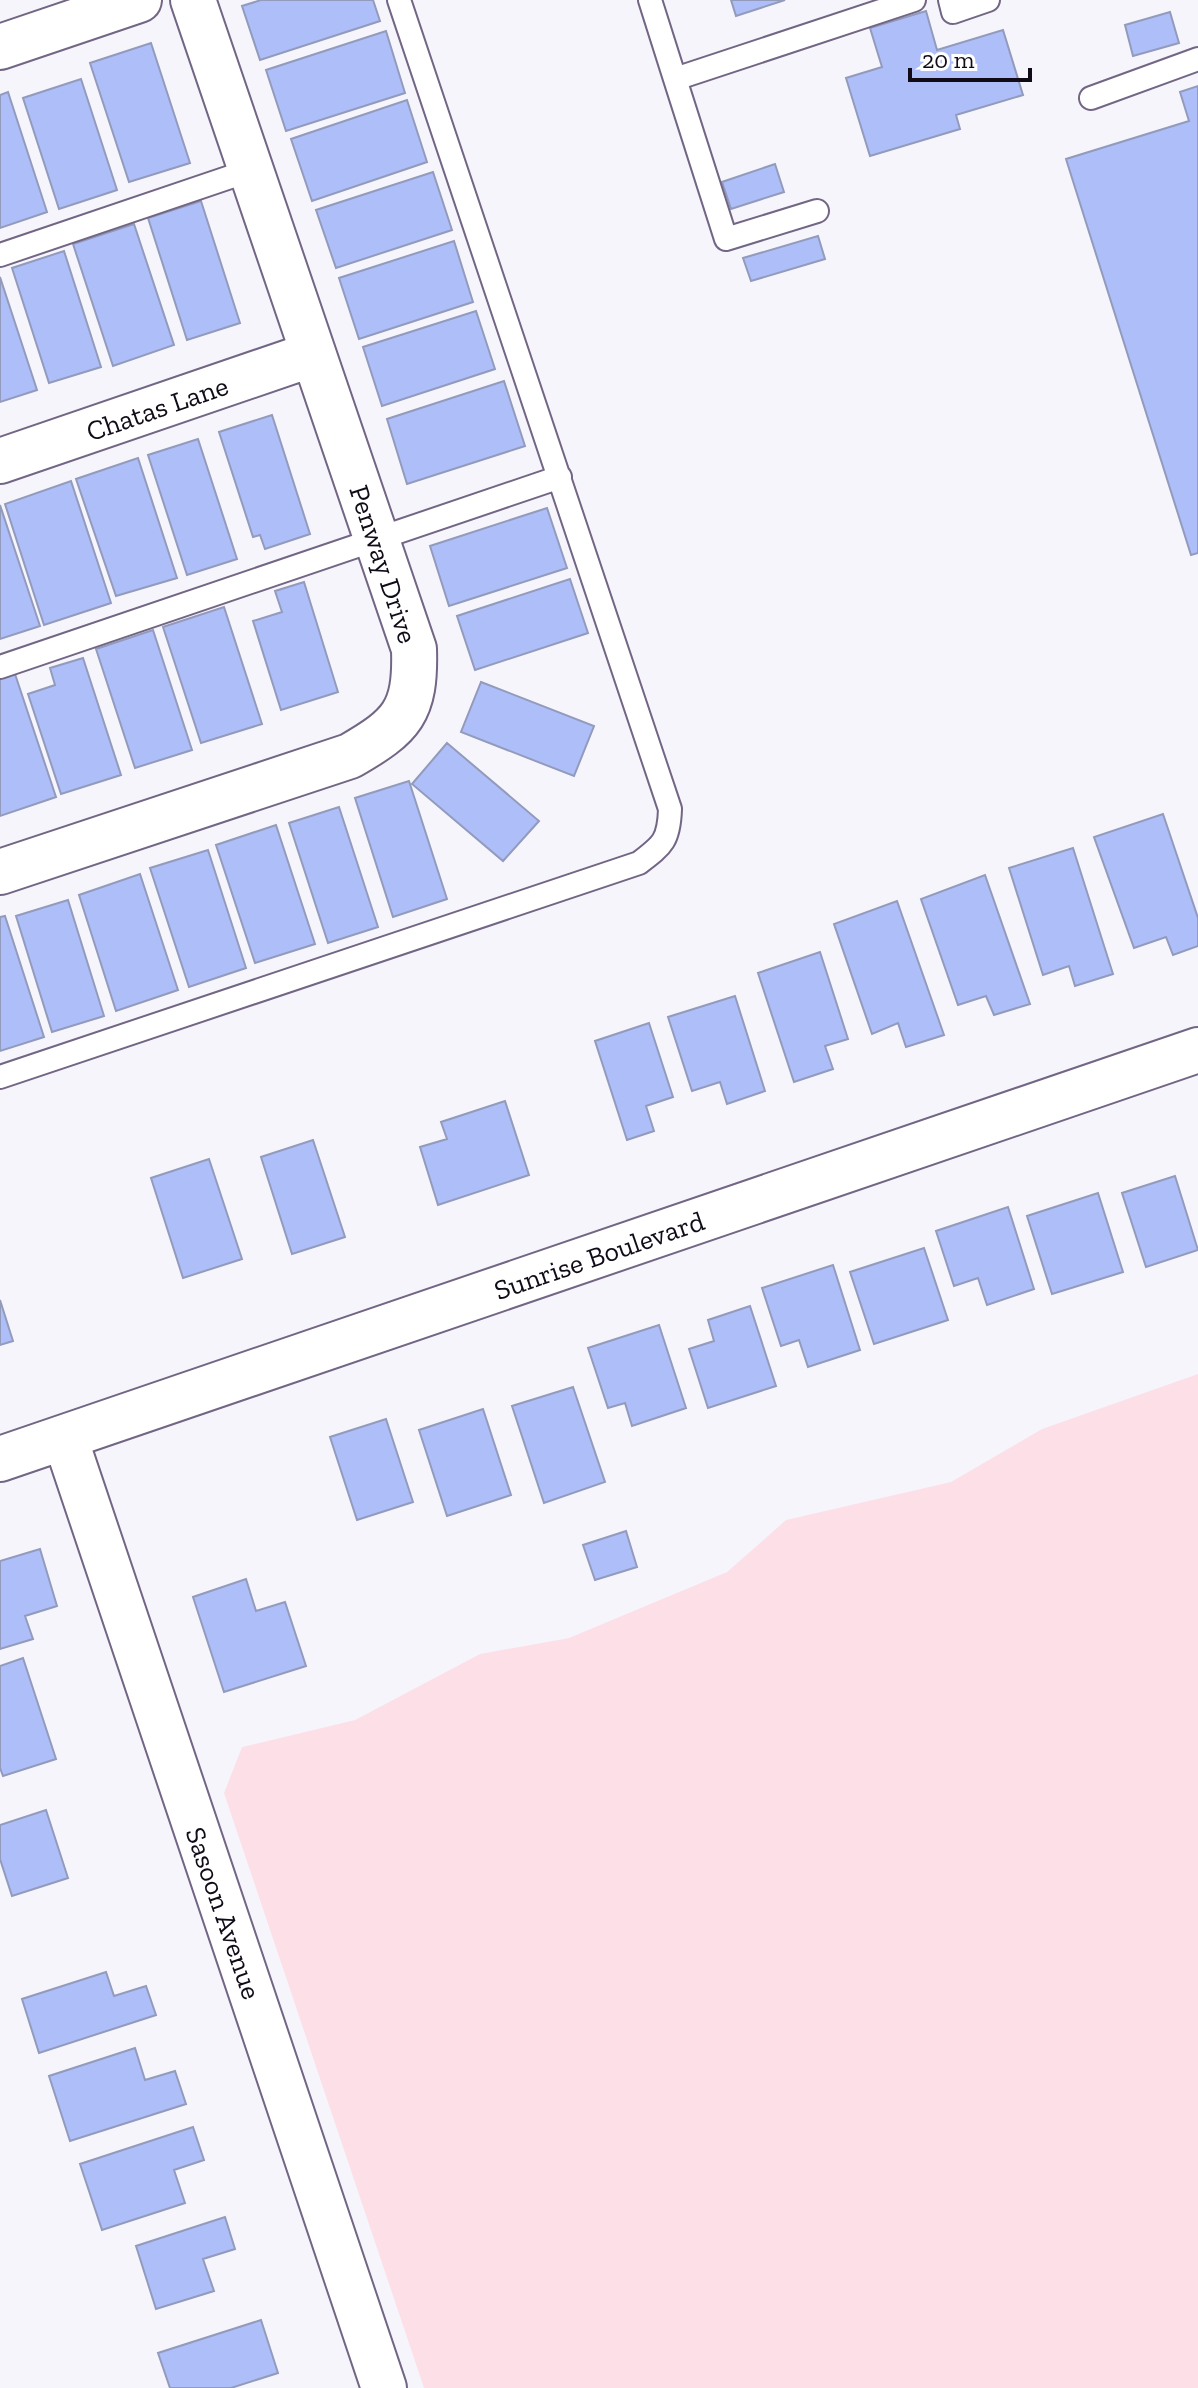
<svg xmlns="http://www.w3.org/2000/svg" width="1198" height="2388" viewBox="0 0 1198 2388" font-family="'Zilla Slab',serif">
	<style>
		.green { fill: #fde0e7 }
		.building { fill: #aebef9; stroke: #929bbc; stroke-width: 2 }
		.lines { fill: none; stroke-linecap: round; stroke-linejoin: round }
		.lane-casing { stroke: #726684; stroke-width: 26 }
		.street-casing { stroke: #726684; stroke-width: 48 }
		.lane { stroke: #fff; stroke-width: 22 }
		.street { stroke: #fff; stroke-width: 44 }
		.labels { text-anchor: middle; stroke-width: 7; stroke-linejoin: round; paint-order: stroke }
		.street-label { font-size: 28px; fill: #100b17; stroke: #fff }
	</style>
	<rect width="100%" height="100%" fill="#f7f5fc"/>
	<!-- green -->
	<path class="green" d="M 1198,1374 L 1198,2388 L 424,2388 L 224,1793 L 242,1747 L 355,1720 L 480,1654 L 569,1638 L 727,1572 L 786,1520 L 951,1482 L 1042,1429 Z"/>
	<!-- building -->
	<path class="building" d="M 261,0 L 373,0 L 380,21 L 260,60 L 242,6 Z
		M 731,0 L 785,0 L 736,16 Z
		M 926,11 L 937,50 L 1003,30 L 1023,95 L 956,115 L 960,129 L 870,156 L 846,78 L 882,67 L 870,28 Z
		M 1170,12 L 1179,43 L 1133,56 L 1125,25 Z
		M 386,31 L 405,93 L 286,131 L 266,70 Z
		M 151,43 L 190,163 L 129,182 L 90,63 Z
		M 81,79 L 117,190 L 59,209 L 23,98 Z
		M 1198,86 L 1198,553 L 1191,555 L 1066,159 L 1189,121 L 1180,92 Z
		M 8,92 L 47,212 L 0,228 L 0,95 Z
		M 407,100 L 427,162 L 312,201 L 291,139 Z
		M 775,164 L 784,192 L 731,209 L 722,182 Z
		M 433,172 L 452,230 L 336,268 L 316,210 Z
		M 201,201 L 240,323 L 187,340 L 148,218 Z
		M 134,224 L 174,345 L 113,366 L 73,244 Z
		M 818,236 L 825,259 L 751,281 L 743,258 Z
		M 454,241 L 473,302 L 359,339 L 339,278 Z
		M 64,251 L 101,367 L 49,383 L 12,268 Z
		M 0,277 L 37,390 L 0,402 Z
		M 476,311 L 495,369 L 382,406 L 363,347 Z
		M 504,381 L 525,446 L 407,484 L 387,419 Z
		M 272,415 L 310,534 L 265,549 L 260,535 L 253,537 L 219,432 Z
		M 198,439 L 237,559 L 187,575 L 148,455 Z
		M 138,458 L 177,578 L 116,596 L 76,479 Z
		M 71,481 L 111,603 L 44,625 L 5,504 Z
		M 0,505 L 40,626 L 0,639 Z
		M 547,508 L 567,568 L 449,606 L 430,546 Z
		M 570,579 L 588,633 L 475,670 L 457,616 Z
		M 304,582 L 338,692 L 281,710 L 253,621 L 282,612 L 275,591 Z
		M 224,607 L 262,724 L 201,743 L 163,627 Z
		M 153,630 L 192,750 L 135,768 L 96,649 Z
		M 83,658 L 121,775 L 61,794 L 28,694 L 55,685 L 50,668 Z
		M 14,671 L 56,797 L 0,816 L 0,675 Z
		M 481,682 L 594,726 L 574,776 L 461,732 Z
		M 447,743 L 539,821 L 503,861 L 412,784 Z
		M 409,781 L 447,899 L 393,917 L 355,798 Z
		M 339,807 L 378,927 L 328,943 L 289,823 Z
		M 1163,814 L 1198,918 L 1198,946 L 1173,955 L 1166,937 L 1134,948 L 1094,837 Z
		M 276,825 L 315,944 L 255,963 L 216,845 Z
		M 1073,848 L 1113,974 L 1075,986 L 1069,966 L 1043,975 L 1009,868 Z
		M 208,850 L 246,968 L 189,987 L 150,868 Z
		M 140,874 L 178,990 L 116,1011 L 79,895 Z
		M 985,875 L 1030,1004 L 994,1015 L 986,996 L 958,1005 L 921,899 Z
		M 68,900 L 104,1016 L 52,1032 L 16,916 Z
		M 897,901 L 944,1035 L 906,1047 L 898,1023 L 872,1034 L 834,924 Z
		M 5,916 L 44,1037 L 0,1051 L 0,917 Z
		M 820,952 L 848,1039 L 825,1046 L 833,1069 L 794,1082 L 758,973 Z
		M 735,996 L 765,1091 L 727,1104 L 720,1082 L 692,1091 L 668,1017 Z
		M 649,1023 L 673,1097 L 646,1106 L 654,1131 L 627,1140 L 595,1041 Z
		M 505,1101 L 529,1175 L 438,1205 L 420,1147 L 447,1139 L 441,1122 Z
		M 313,1140 L 345,1237 L 292,1254 L 261,1157 Z
		M 209,1159 L 242,1259 L 183,1278 L 151,1178 Z
		M 1175,1176 L 1198,1250 L 1146,1267 L 1122,1193 Z
		M 1098,1193 L 1123,1272 L 1052,1294 L 1027,1216 Z
		M 1008,1207 L 1034,1289 L 987,1305 L 978,1278 L 954,1286 L 936,1231 Z
		M 924,1248 L 948,1320 L 874,1344 L 850,1272 Z
		M 833,1265 L 860,1350 L 808,1367 L 799,1340 L 781,1346 L 762,1288 Z
		M 0,1300 L 13,1341 L 0,1345 Z
		M 750,1306 L 776,1386 L 708,1408 L 689,1349 L 714,1341 L 708,1320 Z
		M 659,1325 L 686,1408 L 632,1426 L 625,1403 L 608,1408 L 588,1348 Z
		M 573,1387 L 605,1482 L 544,1503 L 512,1406 Z
		M 483,1409 L 511,1495 L 447,1516 L 419,1430 Z
		M 386,1419 L 413,1502 L 357,1520 L 330,1437 Z
		M 626,1531 L 637,1567 L 595,1580 L 583,1545 Z
		M 40,1549 L 57,1606 L 25,1616 L 33,1639 L 0,1649 L 0,1561 Z
		M 246,1579 L 256,1611 L 285,1602 L 306,1666 L 224,1692 L 193,1597 Z
		M 23,1658 L 56,1759 L 3,1776 L 0,1768 L 0,1666 Z
		M 46,1810 L 68,1878 L 12,1896 L 0,1859 L 0,1825 Z
		M 106,1972 L 114,1996 L 146,1986 L 156,2015 L 39,2053 L 22,1999 Z
		M 135,2048 L 145,2080 L 175,2071 L 186,2104 L 70,2141 L 49,2076 Z
		M 193,2127 L 204,2160 L 174,2170 L 185,2203 L 102,2230 L 80,2164 Z
		M 225,2217 L 235,2249 L 203,2259 L 214,2291 L 156,2309 L 136,2246 Z
		M 261,2320 L 278,2373 L 231,2388 L 170,2388 L 158,2353 Z"/>
	<g class="lines">
		<defs>
			<path id="lane" d="M 650,0 L 675,79
				M 950,0 L 953,12 L 988,0
				M 1091,98 L 1198,59
				M 817,211 L 726,239 L 675,79 L 914,0
				M 0,255 L 251,170
				M 0,667 L 560,477
				M 0,1077 L 639,863 C 663,845 669,840 670,809 L 399,0"/>
			<path id="street" d="M 0,47 L 139,0
				M 0,461 L 313,354
				M 0,872 L 350,756 C 402,726 416,712 414,649 L 193,0
				M 65,1438 L 384,2388
				M 0,1459 L 1198,1050"/>
		</defs>
		<!-- lane casing -->
		<use href="#lane" class="lane-casing"/>
		<!-- street casing -->
		<use href="#street" class="street-casing"/>
		<!-- lane -->
		<use href="#lane" class="lane"/>
		<!-- street -->
		<use href="#street" class="street"/>
	</g>
	<g class="labels">
		<!-- street labels -->
		<g class="street-label">
			<text transform="translate(157 408) rotate(-19)" y="10">Chatas Lane</text>
			<text transform="translate(384 564) rotate(72)" y="10">Penway Drive</text>
			<text transform="translate(599 1255) rotate(-19)" y="10">Sunrise Boulevard</text>
			<text transform="translate(224 1913) rotate(71)" y="10">Sasoon Avenue</text>
		</g>
	</g>
	<!-- scale -->
	<path d="M910 68v12h120v-12" fill="none" stroke="#100b17" stroke-width="4"/>
	<text x="922" y="68" font-size="24" fill="#100b17" stroke="#ffffff" stroke-width="6" paint-order="stroke">20 m</text>
</svg>
